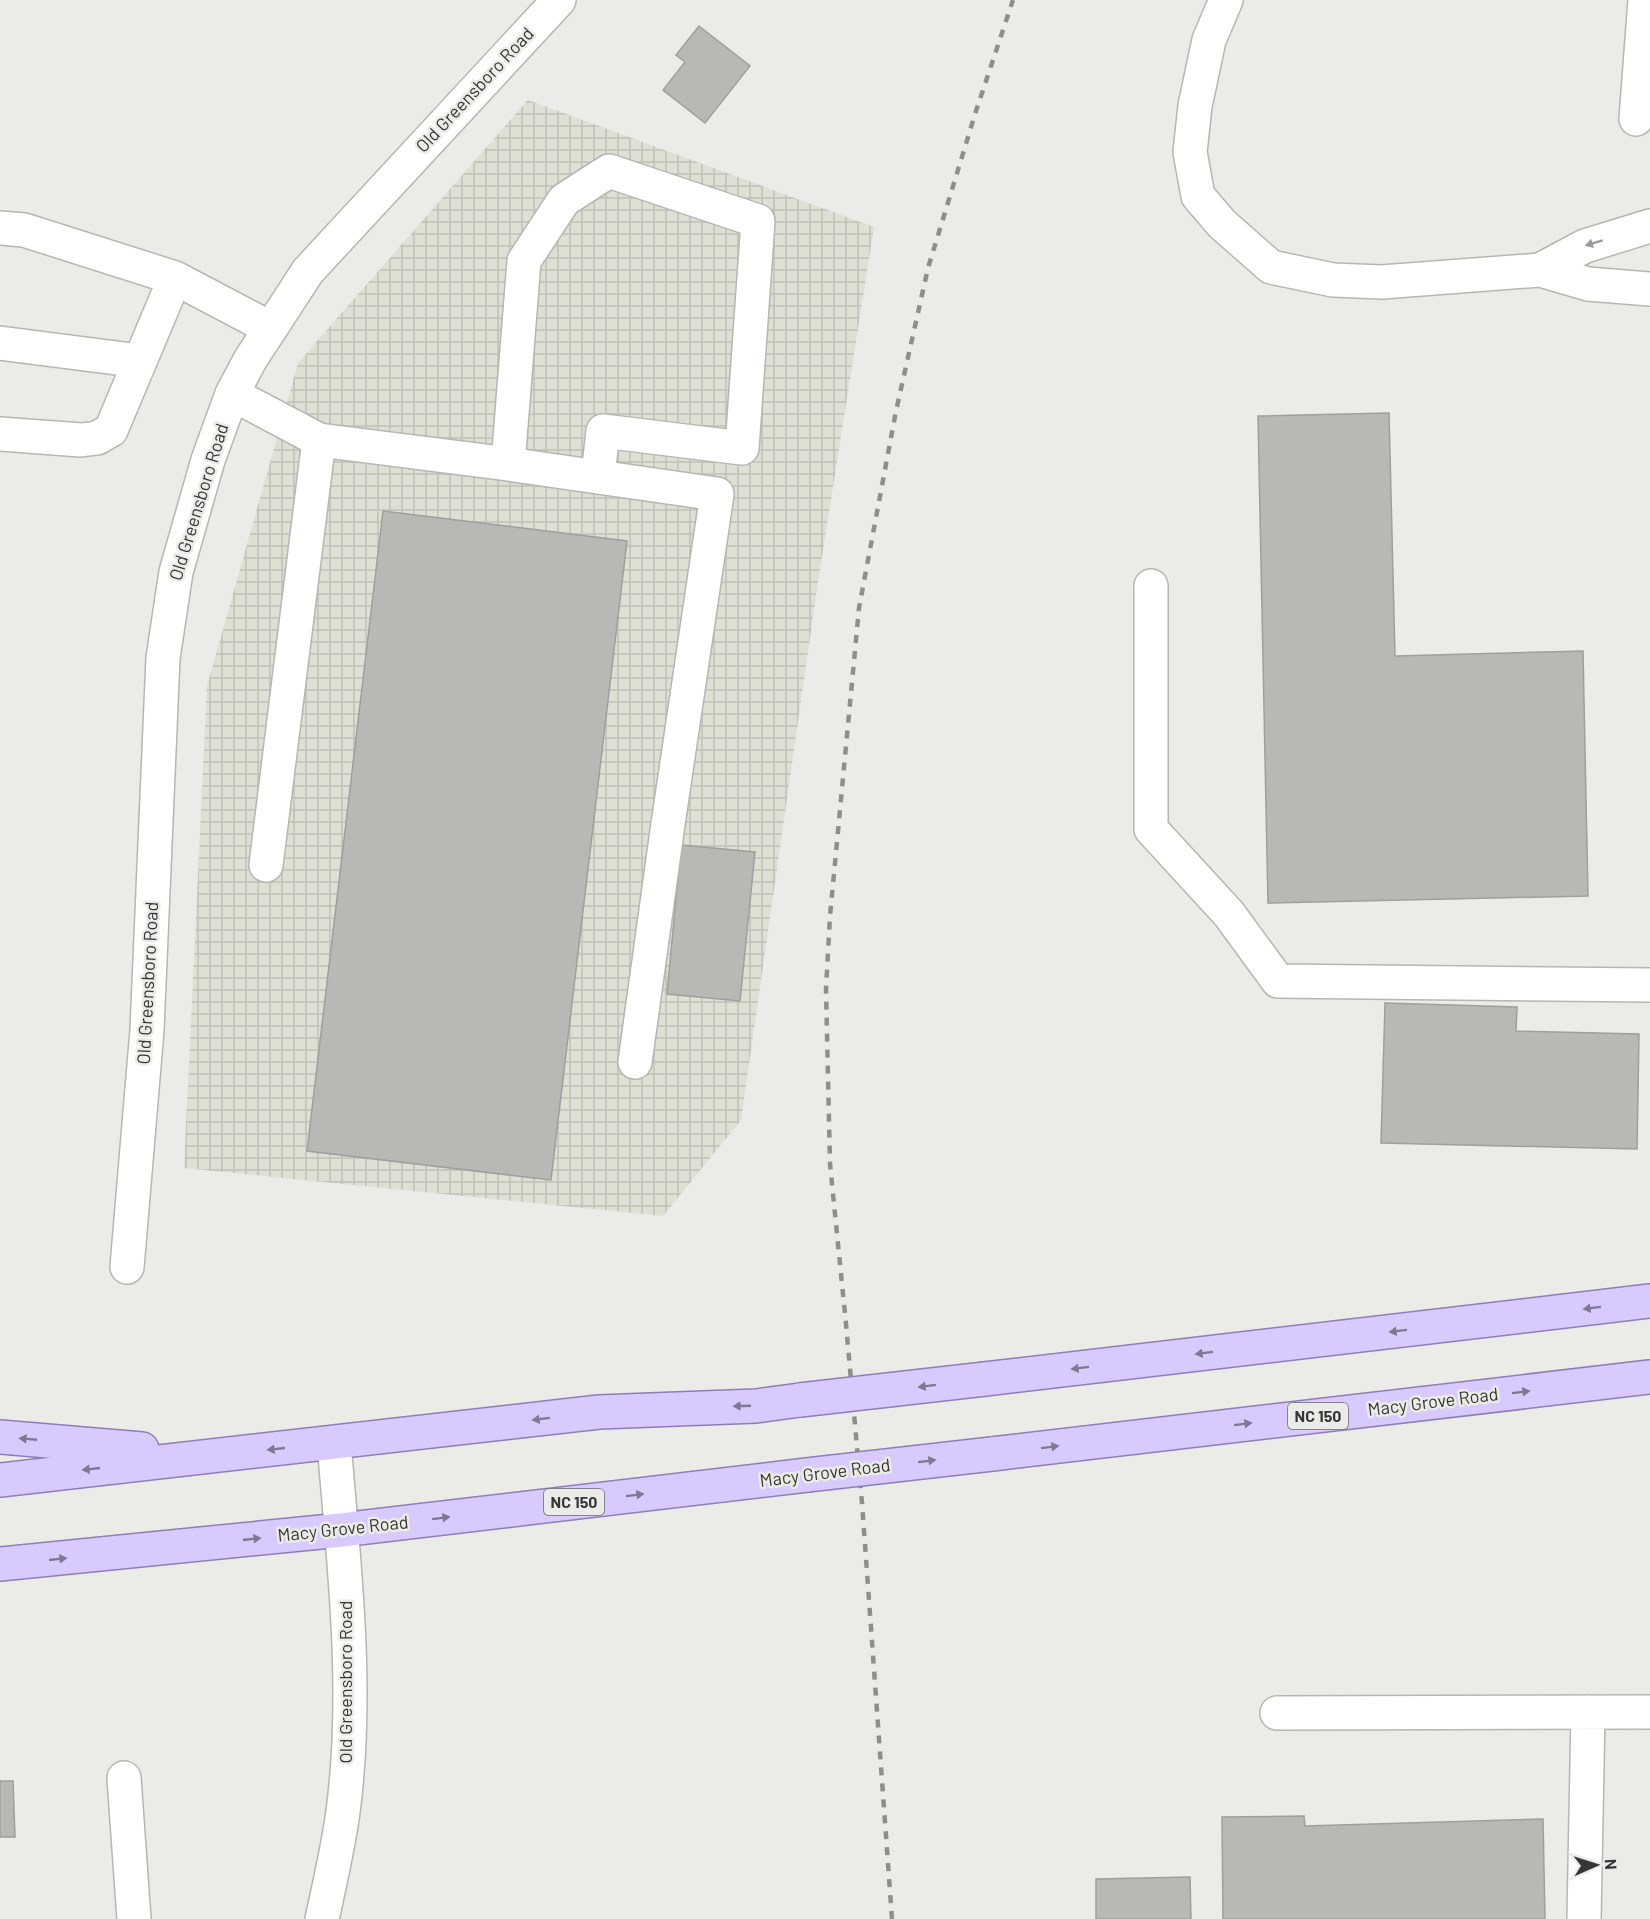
<svg xmlns="http://www.w3.org/2000/svg" width="1650" height="1919" viewBox="0 0 1650 1919" font-family="Barlow,sans-serif">
	<style>
		.industrial { fill: url(#industrial-grid) }
		.building { fill: #b8b9b4; stroke: #9f9f9b; stroke-width: 1.5 }
		.lines { fill: none; stroke-linecap: round; stroke-linejoin: round }
		.minor-casing { stroke: #b6b6b2; stroke-width: 36 }
		.major-casing { stroke: #8e7eb8; stroke-width: 36 }
		.minor { stroke: #fff; stroke-width: 33 }
		.major { stroke: #d8c9ff; stroke-width: 33 }
		.rail { stroke: #8e8e8b; stroke-width: 4.5; stroke-dasharray: 8 8; stroke-linecap: butt }
		.major-bridge-casing { stroke: #8e7eb8; stroke-width: 36; stroke-linecap: butt }
		.major-bridge { stroke: #d8c9ff; stroke-width: 33 }
		.oneway { fill: #9a9a9a }
		.oneway2 { fill: #7f788f }
		.labels { text-anchor: middle; stroke-width: 5; stroke-linejoin: round; paint-order: stroke }
		.shield { fill: #ebebe7; stroke: #6c6c6a; stroke-width: 1.5 }
		.shield-label { font-size: 16px; font-weight: bold; fill: #363634 }
		.street-label { font-size: 18px; fill: #363634; stroke: #ebebe7 }
	</style>
	<defs>
		<pattern id="industrial-grid" width="8" height="8" patternUnits="userSpaceOnUse" patternTransform="scale(1.5)"><rect width="8" height="8" fill="#dfe0d4"/><path d="M0 4h8M4 0v8" fill="none" stroke="#c0c1b7"/></pattern>
	</defs>
	<rect width="100%" height="100%" fill="#ebebe7"/>
	<!-- industrial -->
	<path class="industrial" d="M 528,100 L 874,227 L 818,582 L 741,1120 L 663,1216 L 184,1168 L 207,686 L 298,363 Z"/>
	<!-- building -->
	<path class="building" d="M 699,26 L 750,66 L 705,123 L 663,90 L 685,62 L 676,55 Z
		M 1389,413 L 1395,656 L 1583,651 L 1588,896 L 1268,903 L 1258,416 Z
		M 383,511 L 627,541 L 551,1180 L 307,1151 Z
		M 681,845 L 755,852 L 740,1001 L 667,994 Z
		M 1385,1003 L 1517,1007 L 1516,1031 L 1639,1034 L 1637,1149 L 1381,1143 Z
		M 0,1781 L 13,1781 L 15,1837 L 0,1837 Z
		M 1304,1816 L 1305,1826 L 1543,1819 L 1545,1919 L 1223,1919 L 1222,1817 Z
		M 1190,1877 L 1191,1919 L 1096,1919 L 1096,1879 Z"/>
	<g class="lines">
		<defs>
			<path id="minor" d="M 1226,0 L 1209,40 L 1195,106 L 1190,152 L 1198,196 L 1222,224 L 1271,267 L 1333,280 L 1382,282 L 1540,270 L 1588,284 L 1650,289
				M 1636,119 L 1645,0
				M 0,228 L 24,230 L 175,278 L 270,328
				M 1540,270 L 1585,246 L 1650,226
				M 0,343 L 140,361
				M 232,394 L 319,440 L 508,464 L 717,494 L 668,824 L 635,1062
				M 0,434 L 81,440 L 97,438 L 111,430 L 175,278
				M 508,464 L 524,261 L 564,200 L 609,171 L 758,221 L 742,448 L 603,431 L 598,476
				M 1151,586 L 1151,829 L 1229,914 L 1278,981 L 1650,985
				M 266,865 L 319,440
				M 127,1267 L 147,1030 L 163,658 L 176,572 L 208,460 L 232,394 L 250,360 L 308,271 L 559,0
				M 1277,1713 L 1650,1712
				M 124,1778 L 134,1919
				M 322,1919 C 330,1883 338,1848 343,1812 C 359,1690 344,1565 334,1443
				M 1584,1919 L 1588,1712"/>
			<path id="major" d="M 985,1379 L 1650,1301
				M 0,1437 L 142,1449
				M 992,1454 L 1650,1377
				M 0,1480 L 599,1412 L 756,1406 L 800,1400
				M 0,1564 L 341,1530 L 807,1475"/>
		</defs>
		<!-- minor casing -->
		<use href="#minor" class="minor-casing"/>
		<!-- major casing -->
		<use href="#major" class="major-casing"/>
		<!-- minor -->
		<use href="#minor" class="minor"/>
		<!-- major -->
		<use href="#major" class="major"/>
		<!-- rail -->
		<path class="rail" d="M 892,1919 L 862,1503 L 846,1324 L 830,1164 L 826,989 L 830,916 L 859,608 L 896,411 L 928,268 L 976,111 L 1013,0"/>
		<defs>
			<path id="major-bridge" d="M 800,1400 L 985,1379
				M 807,1475 L 992,1454"/>
		</defs>
		<!-- major-bridge casing -->
		<use href="#major-bridge" class="major-bridge-casing"/>
		<!-- major-bridge -->
		<use href="#major-bridge" class="major-bridge"/>
	</g>
	<!-- one-way arrows -->
	<defs><path id="oneway-solid" d="M-6-.8H1V-3.2L6.5 0L1 3.2V.8H-6Z" transform="scale(1.5)"/></defs>
	<use class="oneway" href="#oneway-solid" transform="translate(1594 243) rotate(163)"/>
	<g class="oneway2">
		<use href="#oneway-solid" transform="translate(1592 1308) rotate(173)"/>
		<use href="#oneway-solid" transform="translate(1398 1331) rotate(173)"/>
		<use href="#oneway-solid" transform="translate(1204 1353) rotate(173)"/>
		<use href="#oneway-solid" transform="translate(1080 1368) rotate(173)"/>
		<use href="#oneway-solid" transform="translate(927 1386) rotate(173)"/>
		<use href="#oneway-solid" transform="translate(1521 1392) rotate(-7)"/>
		<use href="#oneway-solid" transform="translate(742 1406) rotate(178)"/>
		<use href="#oneway-solid" transform="translate(541 1419) rotate(173)"/>
		<use href="#oneway-solid" transform="translate(1243 1424) rotate(-7)"/>
		<use href="#oneway-solid" transform="translate(28 1439) rotate(-175)"/>
		<use href="#oneway-solid" transform="translate(1050 1447) rotate(-7)"/>
		<use href="#oneway-solid" transform="translate(276 1449) rotate(174)"/>
		<use href="#oneway-solid" transform="translate(927 1461) rotate(-7)"/>
		<use href="#oneway-solid" transform="translate(91 1469) rotate(174)"/>
		<use href="#oneway-solid" transform="translate(635 1495) rotate(-7)"/>
		<use href="#oneway-solid" transform="translate(441 1518) rotate(-7)"/>
		<use href="#oneway-solid" transform="translate(252 1539) rotate(-6)"/>
		<use href="#oneway-solid" transform="translate(58 1559) rotate(-6)"/>
	</g>
	<g class="labels">
		<!-- shield labels -->
		<g class="shield">
			<rect x="1288" y="1403" width="60" height="26" rx="4.5"/>
			<rect x="544" y="1489" width="60" height="26" rx="4.5"/>
		</g>
		<g class="shield-label">
			<text x="1318" y="1422">NC 150</text>
			<text x="574" y="1508">NC 150</text>
		</g>
		<!-- street labels -->
		<g class="street-label">
			<text transform="translate(475 90) rotate(-47)" y="6">Old Greensboro Road</text>
			<text transform="translate(199 502) rotate(-73)" y="6">Old Greensboro Road</text>
			<text transform="translate(148 983) rotate(-87)" y="6">Old Greensboro Road</text>
			<text transform="translate(1433 1402) rotate(-7)" y="6">Macy Grove Road</text>
			<text transform="translate(825 1473) rotate(-7)" y="6">Macy Grove Road</text>
			<text transform="translate(343 1529) rotate(-6)" y="6">Macy Grove Road</text>
			<text transform="translate(346 1682) rotate(-90)" y="6">Old Greensboro Road</text>
		</g>
	</g>
	<!-- north arrow -->
	<g transform="translate(1596 1865) rotate(87)" stroke="#ebebe7" stroke-width="4.5" paint-order="stroke">
	<path d="M0-4.5L10 22L0 15L-10 22Z" fill="#363634"/>
	<text y="-9" font-size="16" font-weight="bold" text-anchor="middle" fill="#363634">N</text>
	</g>
</svg>
